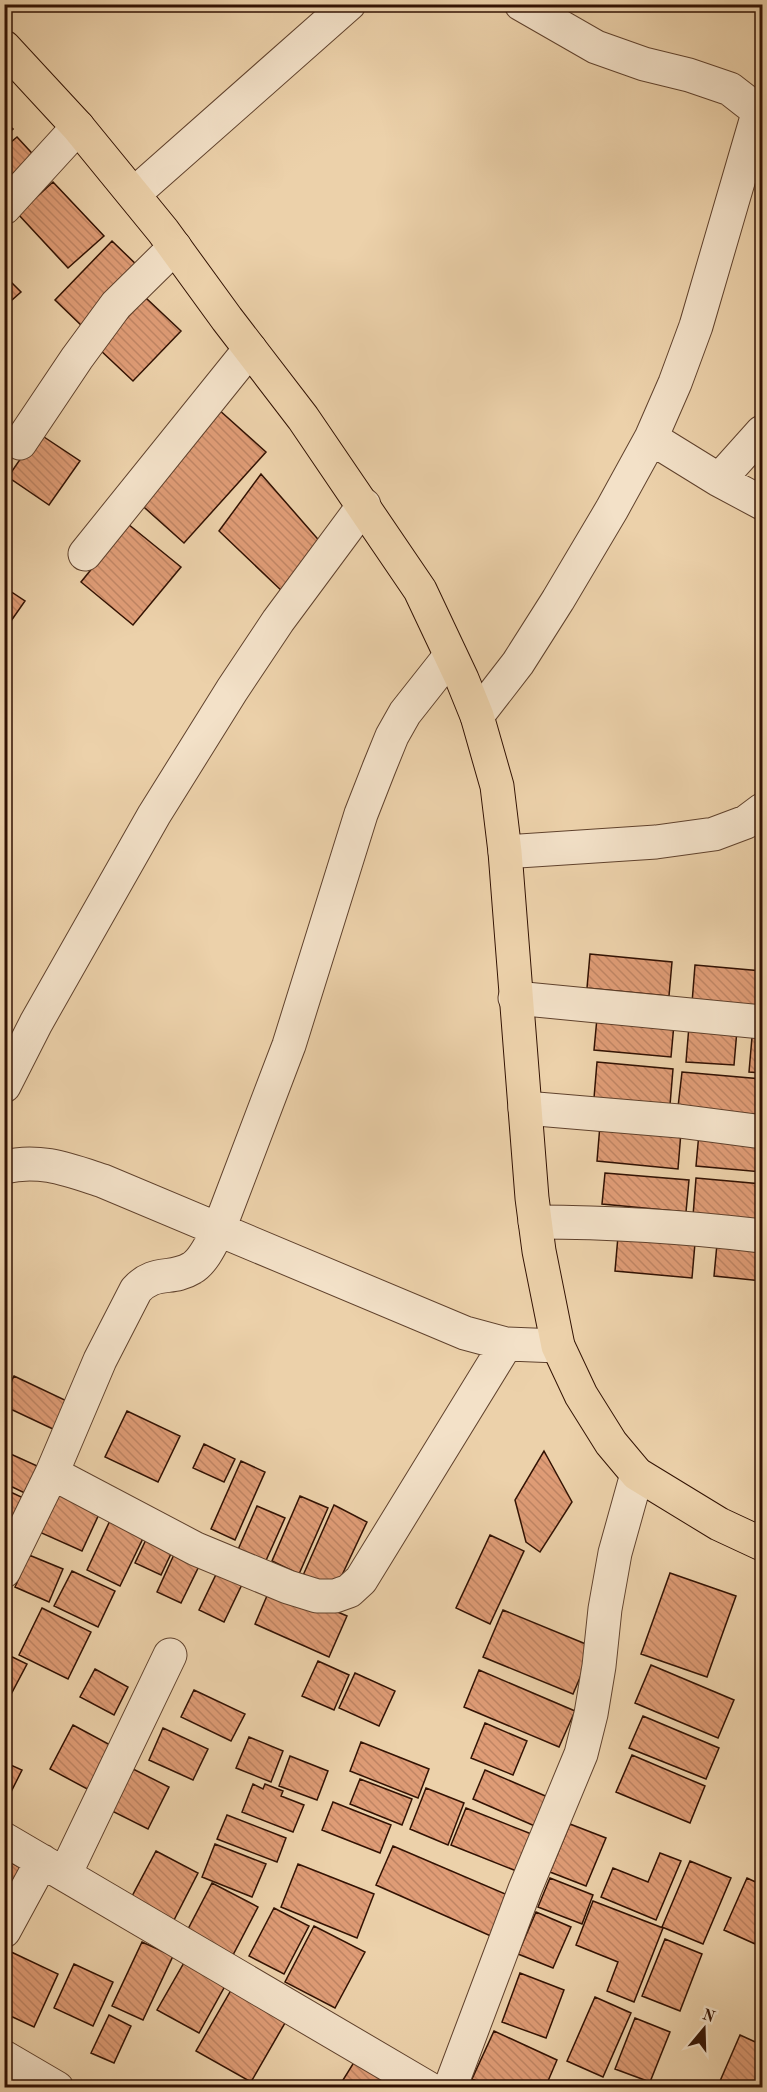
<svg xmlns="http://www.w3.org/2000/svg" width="767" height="2092" viewBox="0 0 767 2092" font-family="'Old Standard TT',serif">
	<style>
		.building { fill: url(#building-back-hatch); stroke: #321203; stroke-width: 1.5 }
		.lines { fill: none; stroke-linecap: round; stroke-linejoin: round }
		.minor-casing { stroke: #60422d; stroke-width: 35 }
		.major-casing { stroke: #321203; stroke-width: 35 }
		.minor { stroke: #f3e1c8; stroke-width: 33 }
		.major { stroke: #ecd1aa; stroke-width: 33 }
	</style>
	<defs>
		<pattern id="building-back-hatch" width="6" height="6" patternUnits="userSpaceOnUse" patternTransform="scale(1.5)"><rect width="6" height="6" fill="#df9c76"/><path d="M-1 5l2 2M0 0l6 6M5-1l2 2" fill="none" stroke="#c08564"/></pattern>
	</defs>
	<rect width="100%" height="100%" fill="#ecd1aa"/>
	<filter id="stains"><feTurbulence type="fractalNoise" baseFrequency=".00333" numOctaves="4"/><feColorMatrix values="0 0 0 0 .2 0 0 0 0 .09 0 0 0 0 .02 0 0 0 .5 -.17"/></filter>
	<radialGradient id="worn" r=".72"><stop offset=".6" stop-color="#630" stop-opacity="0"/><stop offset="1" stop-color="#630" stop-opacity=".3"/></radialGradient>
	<!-- building -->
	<path class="building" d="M 4,121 L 13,129 L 4,137 Z
		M 17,137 L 41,163 L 4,190 L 4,148 Z
		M 53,182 L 104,236 L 68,268 L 18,214 Z
		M 112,241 L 142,270 L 85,329 L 55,300 Z
		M 4,275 L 21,292 L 4,307 Z
		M 146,298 L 181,331 L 133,381 L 98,348 Z
		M 218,409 L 266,452 L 184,543 L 136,500 Z
		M 38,433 L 80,461 L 49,505 L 8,477 Z
		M 261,474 L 323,545 L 285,594 L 219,531 Z
		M 128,524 L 181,567 L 133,625 L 81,582 Z
		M 4,587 L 25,601 L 4,631 Z
		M 590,954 L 672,962 L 669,996 L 587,988 Z
		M 695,965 L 762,971 L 762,1009 L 692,1003 Z
		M 597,1018 L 674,1024 L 671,1057 L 594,1050 Z
		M 689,1026 L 737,1030 L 734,1065 L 686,1062 Z
		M 752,1037 L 762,1038 L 762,1073 L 749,1072 Z
		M 597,1062 L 673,1069 L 670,1105 L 594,1098 Z
		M 682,1072 L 762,1079 L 762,1115 L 678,1107 Z
		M 600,1125 L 681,1132 L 678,1169 L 597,1161 Z
		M 699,1133 L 762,1139 L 762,1172 L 696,1166 Z
		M 605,1173 L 689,1180 L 686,1212 L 602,1204 Z
		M 696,1178 L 762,1184 L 762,1223 L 693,1216 Z
		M 618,1236 L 695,1243 L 692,1278 L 615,1271 Z
		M 717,1244 L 762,1248 L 762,1281 L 714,1276 Z
		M 14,1376 L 69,1402 L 55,1430 L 4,1406 L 4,1397 Z
		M 127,1411 L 180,1436 L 158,1482 L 105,1457 Z
		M 204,1444 L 235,1459 L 224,1482 L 193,1468 Z
		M 4,1451 L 44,1469 L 31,1496 L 4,1483 Z
		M 544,1451 L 572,1502 L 540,1552 L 526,1542 L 515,1500 Z
		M 241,1461 L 265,1472 L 235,1540 L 211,1529 Z
		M 4,1489 L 30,1501 L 17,1529 L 4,1523 Z
		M 56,1491 L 100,1512 L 82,1551 L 37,1531 Z
		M 300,1496 L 328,1508 L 299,1574 L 272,1561 Z
		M 334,1505 L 367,1522 L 334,1592 L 301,1580 Z
		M 257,1506 L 285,1518 L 264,1565 L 237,1552 Z
		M 114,1512 L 148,1528 L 120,1586 L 87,1570 Z
		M 151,1529 L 177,1541 L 161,1575 L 135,1563 Z
		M 490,1535 L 524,1551 L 490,1624 L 456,1608 Z
		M 177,1548 L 202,1560 L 181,1603 L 157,1592 Z
		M 29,1555 L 63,1569 L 49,1602 L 15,1587 Z
		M 222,1562 L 247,1574 L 224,1622 L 199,1610 Z
		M 72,1571 L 115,1591 L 98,1627 L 54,1606 Z
		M 670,1573 L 736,1596 L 707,1677 L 641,1654 Z
		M 272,1584 L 347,1616 L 329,1657 L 255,1624 Z
		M 42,1608 L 91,1632 L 68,1679 L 19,1655 Z
		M 503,1610 L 593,1647 L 573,1694 L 483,1657 Z
		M 4,1653 L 27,1664 L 8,1700 L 4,1698 Z
		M 318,1661 L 349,1675 L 334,1710 L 302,1696 Z
		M 651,1665 L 734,1700 L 718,1738 L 635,1703 Z
		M 95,1669 L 128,1687 L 114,1715 L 80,1697 Z
		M 479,1670 L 575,1711 L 559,1747 L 464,1707 Z
		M 355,1673 L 395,1691 L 379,1726 L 339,1708 Z
		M 194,1690 L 245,1714 L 231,1741 L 181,1717 Z
		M 643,1716 L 719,1748 L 706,1779 L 629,1748 Z
		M 485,1723 L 527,1741 L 513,1775 L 471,1758 Z
		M 73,1725 L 114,1747 L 91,1791 L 50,1769 Z
		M 163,1728 L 208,1749 L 193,1780 L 149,1760 Z
		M 249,1737 L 283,1751 L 271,1782 L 236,1768 Z
		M 361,1742 L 429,1769 L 418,1798 L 350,1771 Z
		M 632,1755 L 705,1786 L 690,1823 L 616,1792 Z
		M 290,1756 L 328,1771 L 317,1800 L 279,1786 Z
		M 4,1762 L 22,1770 L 4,1806 Z
		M 131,1768 L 169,1787 L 148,1829 L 110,1810 Z
		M 485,1770 L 550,1798 L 537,1827 L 473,1799 Z
		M 360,1779 L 412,1799 L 402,1825 L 350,1804 Z
		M 253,1784 L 263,1789 L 265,1784 L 283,1791 L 281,1796 L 304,1805 L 293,1832 L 242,1812 Z
		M 426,1788 L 464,1803 L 448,1845 L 410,1829 Z
		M 333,1802 L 391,1825 L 380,1853 L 322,1830 Z
		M 466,1808 L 539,1837 L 524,1874 L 451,1845 Z
		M 227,1815 L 286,1838 L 277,1862 L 217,1839 Z
		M 570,1824 L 606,1838 L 586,1886 L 550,1872 Z
		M 215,1844 L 266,1864 L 252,1897 L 202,1877 Z
		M 393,1846 L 510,1896 L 493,1937 L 376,1885 Z
		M 156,1851 L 198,1873 L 173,1922 L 130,1900 Z
		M 660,1853 L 681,1861 L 656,1920 L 601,1897 L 613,1868 L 648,1882 Z
		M 4,1858 L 21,1868 L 5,1895 L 4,1894 Z
		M 690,1861 L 731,1878 L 703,1944 L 662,1927 Z
		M 298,1864 L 374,1894 L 357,1938 L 281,1907 Z
		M 550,1878 L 593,1895 L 582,1924 L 538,1907 Z
		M 747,1878 L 762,1885 L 762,1947 L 724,1930 Z
		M 212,1883 L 258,1907 L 233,1955 L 187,1931 Z
		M 593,1901 L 663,1928 L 634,2002 L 607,1991 L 618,1962 L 576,1945 Z
		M 274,1908 L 309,1926 L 284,1974 L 249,1956 Z
		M 536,1912 L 571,1927 L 553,1968 L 518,1954 Z
		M 314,1926 L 365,1952 L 335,2008 L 285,1982 Z
		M 665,1939 L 702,1954 L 680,2011 L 642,1996 Z
		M 142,1942 L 173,1956 L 143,2020 L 112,2006 Z
		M 7,1950 L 58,1974 L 34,2027 L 4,2013 L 4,1955 Z
		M 189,1954 L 230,1977 L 199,2033 L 157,2010 Z
		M 74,1964 L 113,1982 L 93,2026 L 54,2008 Z
		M 520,1973 L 564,1990 L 546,2038 L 502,2022 Z
		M 234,1985 L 289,2016 L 251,2082 L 196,2051 Z
		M 595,1997 L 631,2013 L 603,2077 L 567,2061 Z
		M 109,2015 L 131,2026 L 114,2063 L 91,2053 Z
		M 635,2018 L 670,2032 L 650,2082 L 615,2069 Z
		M 494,2031 L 557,2060 L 545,2088 L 492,2088 L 472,2079 Z
		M 740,2035 L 762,2045 L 762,2088 L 717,2088 Z
		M 361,2051 L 390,2070 L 379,2088 L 338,2088 Z
		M 4,2067 L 18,2073 L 11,2088 L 4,2088 Z"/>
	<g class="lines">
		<defs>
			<path id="minor" d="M 521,4 L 596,47 L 644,64 L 689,75 L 730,89 L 762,114
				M 134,194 L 349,4
				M 4,208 L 78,127
				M 651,438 L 719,480 L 762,503
				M 20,443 L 77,358 L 116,305 L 175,247
				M 719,480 L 762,432
				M 85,554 L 250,349
				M 477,716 L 518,663 L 558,600 L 612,509 L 651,438 L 675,383 L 696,326 L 759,110 L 762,104
				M 505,852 L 656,842 L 714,834 L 746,822 L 762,810
				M 515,998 L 762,1022
				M 4,1086 L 36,1023 L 154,815 L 232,690 L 278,621 L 364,505
				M 525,1108 L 679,1121 L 762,1132
				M 4,1167 C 40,1158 69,1170 103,1181 L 465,1333 L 506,1344 L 558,1346
				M 535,1222 C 611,1222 687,1227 762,1236
				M 52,1473 L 196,1549 L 288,1587 L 317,1596 L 335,1596 L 349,1591 L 361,1580 L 506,1344
				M 4,1571 L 52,1473 L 100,1360 L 136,1290 C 155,1269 171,1281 192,1268 C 204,1261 212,1242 219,1229 L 289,1045 L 361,814 L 379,768 L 392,736 L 405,713 L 450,656
				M 4,1839 L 428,2088
				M 65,1874 L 170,1655
				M 4,1931 L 42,1861
				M 4,2057 L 57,2088
				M 450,2088 L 525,1889 L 581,1754 L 591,1714 L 599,1666 L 605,1609 L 615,1553 L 637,1474"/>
			<path id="major" d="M 4,47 L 78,127 L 163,231 L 227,319 L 303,418 L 420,590 L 462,679 L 477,716 L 497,786 L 505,852 L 532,1198 L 539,1251 L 558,1346 L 581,1395 L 611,1443 L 637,1474 L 719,1524 L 762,1544"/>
		</defs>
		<!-- minor casing -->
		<use href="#minor" class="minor-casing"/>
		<!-- major casing -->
		<use href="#major" class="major-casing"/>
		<!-- minor -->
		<use href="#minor" class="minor"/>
		<!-- major -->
		<use href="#major" class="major"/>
	</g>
	<!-- margin -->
	<rect width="767" height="2092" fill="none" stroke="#ecd1aa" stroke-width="24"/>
	<rect x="6" y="6" width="755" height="2080" fill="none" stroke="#321203" stroke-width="3"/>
	<rect x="12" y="12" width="743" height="2068" fill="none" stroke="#321203" stroke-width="1.5"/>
	<!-- north arrow -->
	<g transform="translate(704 2029) rotate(19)" stroke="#f3e1c8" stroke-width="4.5" paint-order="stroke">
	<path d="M0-4.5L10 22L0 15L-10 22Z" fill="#321203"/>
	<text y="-9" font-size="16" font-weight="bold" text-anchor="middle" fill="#321203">N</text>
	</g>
	<rect width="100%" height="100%" filter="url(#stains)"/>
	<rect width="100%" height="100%" fill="url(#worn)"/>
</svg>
